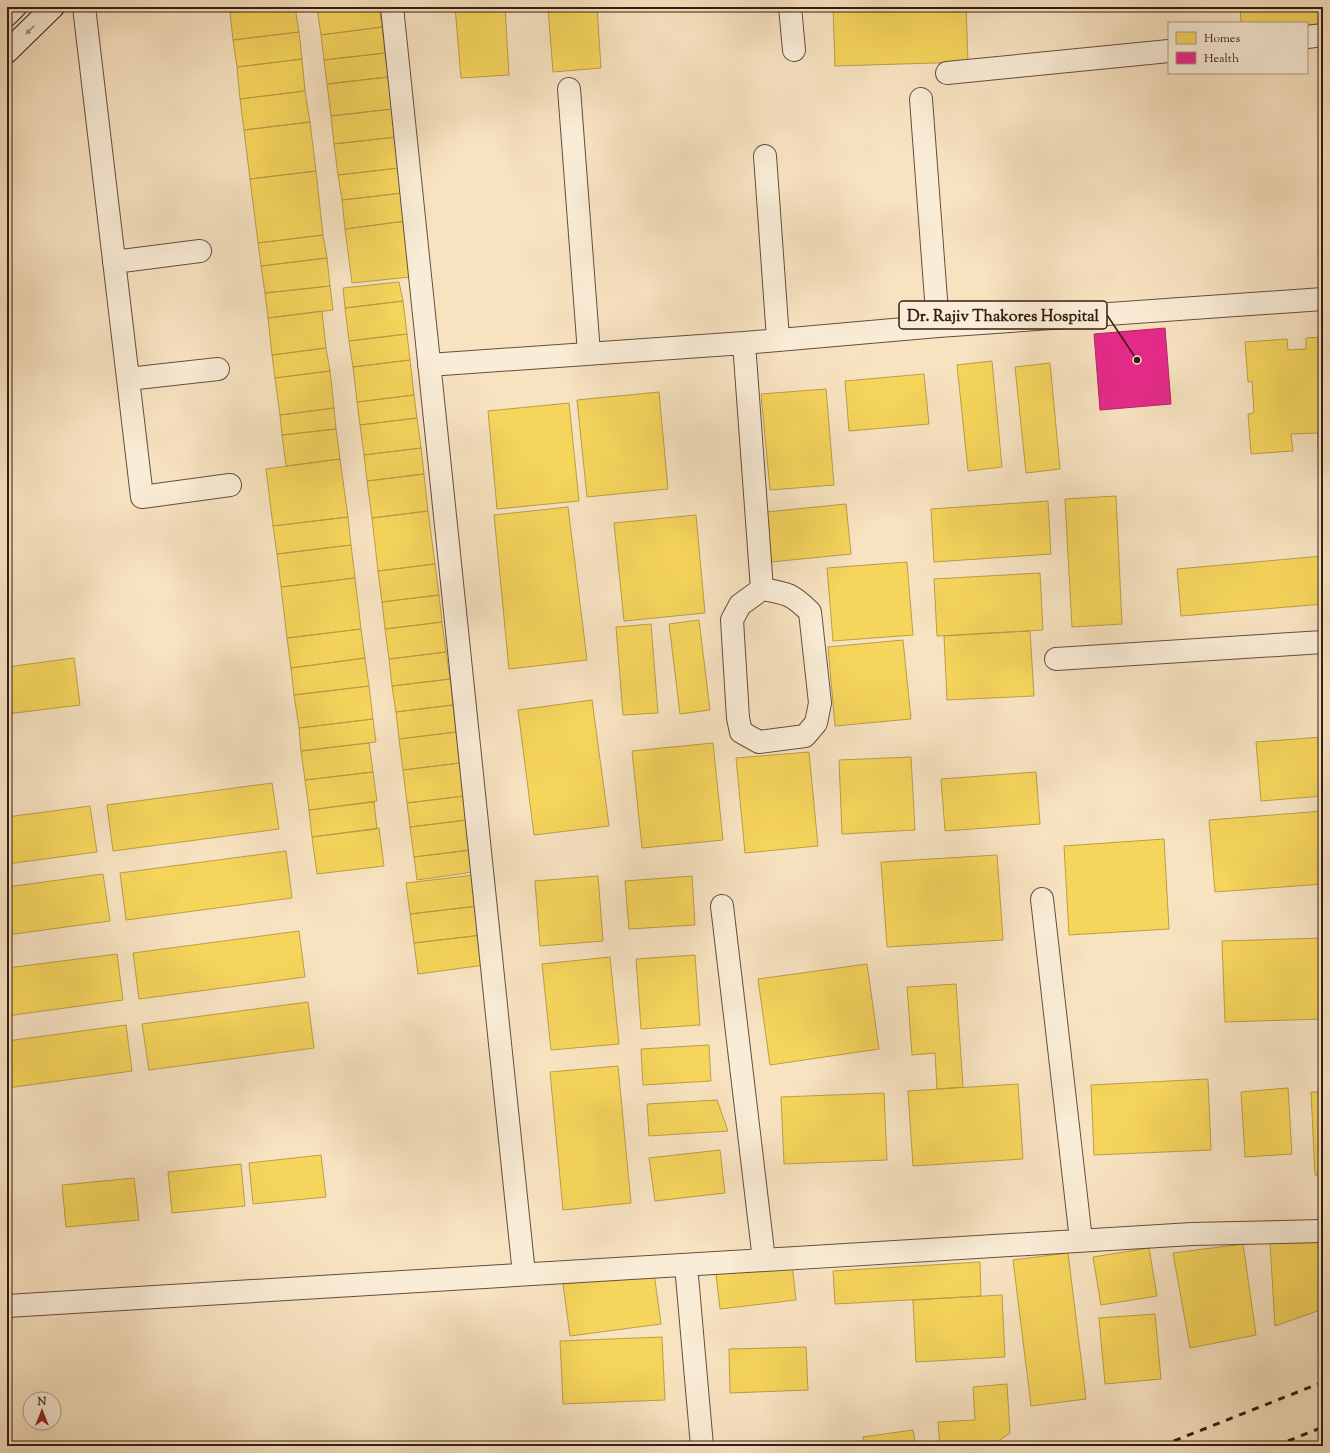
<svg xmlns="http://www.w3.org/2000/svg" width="1330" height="1453" viewBox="0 0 1330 1453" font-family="'Sorts Mill Goudy',serif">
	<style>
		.homes { fill: #f6d55c; stroke: #bc9e46 }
		.health { fill: #e7298a; stroke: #b22566 }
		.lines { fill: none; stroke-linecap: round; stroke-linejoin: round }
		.street-casing { stroke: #664e3e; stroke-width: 24 }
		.secondary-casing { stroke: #351c12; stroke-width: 24 }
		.street { stroke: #faedd7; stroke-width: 22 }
		.secondary { stroke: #faedd7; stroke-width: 22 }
		.rail { stroke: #351c12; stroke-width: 3; stroke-dasharray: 7 7; stroke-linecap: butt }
		.oneway { fill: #a18f7e }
		.leader { fill: none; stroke: #351c12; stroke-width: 1.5 }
		.callout-dot { fill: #351c12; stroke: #faedd7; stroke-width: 1.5 }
		.callout { fill: #faedd7; stroke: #351c12; stroke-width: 1.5 }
		.callout-label { font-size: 16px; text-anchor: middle; font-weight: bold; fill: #351c12 }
	</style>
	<rect width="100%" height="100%" fill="#f8e3c1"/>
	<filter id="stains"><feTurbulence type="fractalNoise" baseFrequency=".005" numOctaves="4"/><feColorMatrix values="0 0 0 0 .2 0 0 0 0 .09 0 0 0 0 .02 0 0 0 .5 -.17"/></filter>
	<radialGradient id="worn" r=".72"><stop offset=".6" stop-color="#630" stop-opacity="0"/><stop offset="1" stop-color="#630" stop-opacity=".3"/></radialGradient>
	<!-- homes -->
	<path class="homes" d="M 229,7 L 273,7 L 230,12 Z
		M 273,7 L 295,7 L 299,32 L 233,40 L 230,12 Z
		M 328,7 L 379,7 L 382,27 L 321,35 L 317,8 Z
		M 455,7 L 505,7 L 509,75 L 461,78 Z
		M 548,7 L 597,7 L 601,68 L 553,72 Z
		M 833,7 L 966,7 L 968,62 L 835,66 Z
		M 1240,7 L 1323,7 L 1323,24 L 1307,25 L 1307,23 L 1241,23 Z
		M 382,27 L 385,53 L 324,60 L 321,35 Z
		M 299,32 L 302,59 L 237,67 L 233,40 Z
		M 385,53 L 388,77 L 327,84 L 324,60 Z
		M 302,59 L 305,91 L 240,99 L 237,67 Z
		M 388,77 L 392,109 L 331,116 L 327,84 Z
		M 305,91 L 310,122 L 244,130 L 240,99 Z
		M 392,109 L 396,137 L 334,144 L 331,116 Z
		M 310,122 L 316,171 L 250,179 L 244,130 Z
		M 396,137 L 399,168 L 338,175 L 334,144 Z
		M 399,168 L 403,193 L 342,200 L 338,175 Z
		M 316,171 L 323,235 L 258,243 L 250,179 Z
		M 403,193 L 406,221 L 345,229 L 342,200 Z
		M 406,221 L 410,277 L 352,283 L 345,229 Z
		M 323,235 L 327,258 L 261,266 L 258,243 Z
		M 327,258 L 330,286 L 265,293 L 261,266 Z
		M 399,282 L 403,301 L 345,308 L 343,288 Z
		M 330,286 L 333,310 L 268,318 L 265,293 Z
		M 403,301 L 407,334 L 349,341 L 345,308 Z
		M 322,311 L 326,348 L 272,355 L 268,318 Z
		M 407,334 L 410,360 L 353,367 L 349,341 Z
		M 1323,337 L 1323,449 L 1318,449 L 1318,433 L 1291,434 L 1293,451 L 1251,454 L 1248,414 L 1254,413 L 1252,381 L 1248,382 L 1245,342 L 1287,339 L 1288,350 L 1306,349 L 1306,338 Z
		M 326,348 L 330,371 L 275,378 L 272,355 Z
		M 410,360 L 414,395 L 357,402 L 353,367 Z
		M 992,361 L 1002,467 L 968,471 L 957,365 Z
		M 1050,363 L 1060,469 L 1026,473 L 1015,367 Z
		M 330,371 L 334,408 L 280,415 L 275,378 Z
		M 924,374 L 929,424 L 849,431 L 845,381 Z
		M 826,389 L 834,485 L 770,490 L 761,394 Z
		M 659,392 L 668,489 L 587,497 L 577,400 Z
		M 414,395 L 417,418 L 360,425 L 357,402 Z
		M 569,403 L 579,501 L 497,509 L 488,411 Z
		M 334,408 L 336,429 L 282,435 L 280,415 Z
		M 417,418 L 421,448 L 364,455 L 360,425 Z
		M 336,429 L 340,459 L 286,466 L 282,435 Z
		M 421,448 L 424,474 L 367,481 L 364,455 Z
		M 340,459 L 348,517 L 273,526 L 266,469 Z
		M 424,474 L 428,511 L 372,518 L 367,481 Z
		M 1116,496 L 1122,624 L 1072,627 L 1065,499 Z
		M 1048,501 L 1051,554 L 934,562 L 931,509 Z
		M 846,504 L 851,554 L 771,562 L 766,512 Z
		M 568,507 L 587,660 L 509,669 L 494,515 Z
		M 428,511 L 435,564 L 378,571 L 372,518 Z
		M 696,515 L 705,613 L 624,621 L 614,523 Z
		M 348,517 L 351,545 L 277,554 L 273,526 Z
		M 351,545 L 355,578 L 281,587 L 277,554 Z
		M 1323,556 L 1323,604 L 1181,616 L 1177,569 Z
		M 907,562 L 913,635 L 833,641 L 827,568 Z
		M 435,564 L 439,595 L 382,602 L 378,571 Z
		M 1040,573 L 1043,630 L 937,636 L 934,579 Z
		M 355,578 L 361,629 L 287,638 L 281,587 Z
		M 439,595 L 442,622 L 385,629 L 382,602 Z
		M 699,620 L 710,710 L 680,714 L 669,624 Z
		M 442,622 L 446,652 L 389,659 L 385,629 Z
		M 651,624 L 658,713 L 623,715 L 616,627 Z
		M 361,629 L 365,658 L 291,668 L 287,638 Z
		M 1030,631 L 1034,696 L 947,700 L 944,636 Z
		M 903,640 L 911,719 L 835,726 L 828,647 Z
		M 446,652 L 450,679 L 392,686 L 389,659 Z
		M 74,658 L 80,705 L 7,714 L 7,667 Z
		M 365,658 L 369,686 L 294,695 L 291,668 Z
		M 450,679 L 453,705 L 396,712 L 392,686 Z
		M 369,686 L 373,719 L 299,728 L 294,695 Z
		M 592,700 L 609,826 L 534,835 L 518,710 Z
		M 453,705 L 456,732 L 399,739 L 396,712 Z
		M 373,719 L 376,742 L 301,751 L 299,728 Z
		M 456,732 L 460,763 L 403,770 L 399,739 Z
		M 1323,737 L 1323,796 L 1261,801 L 1256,742 Z
		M 369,743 L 373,772 L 305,780 L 301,751 Z
		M 713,743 L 723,840 L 642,848 L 632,751 Z
		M 809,752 L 818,846 L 745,853 L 736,758 Z
		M 911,757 L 915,830 L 842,834 L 839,760 Z
		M 460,763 L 464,796 L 407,803 L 403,770 Z
		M 373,772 L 377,801 L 309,810 L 305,780 Z
		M 1036,772 L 1040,824 L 945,831 L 941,779 Z
		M 272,783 L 279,829 L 113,851 L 107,805 Z
		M 464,796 L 467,820 L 410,827 L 407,803 Z
		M 374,802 L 377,829 L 312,837 L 309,810 Z
		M 90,806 L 97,852 L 7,864 L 7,817 Z
		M 1323,811 L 1323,884 L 1215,892 L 1209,820 Z
		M 467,820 L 471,850 L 414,857 L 410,827 Z
		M 379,828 L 384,866 L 317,874 L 312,837 Z
		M 1164,839 L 1169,929 L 1069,935 L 1064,846 Z
		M 471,850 L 473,872 L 417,880 L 414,857 Z
		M 286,851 L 292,898 L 126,920 L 120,873 Z
		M 997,855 L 1003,940 L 887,947 L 881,862 Z
		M 103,874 L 110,921 L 7,935 L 7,887 Z
		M 474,875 L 478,906 L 410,914 L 406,883 Z
		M 598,876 L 603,941 L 540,946 L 535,881 Z
		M 692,876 L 695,925 L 629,929 L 625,881 Z
		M 478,906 L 482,935 L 414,943 L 410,914 Z
		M 299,931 L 305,977 L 139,999 L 133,953 Z
		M 482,935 L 485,965 L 418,974 L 414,943 Z
		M 1323,938 L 1323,1019 L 1225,1022 L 1222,941 Z
		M 117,954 L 123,1000 L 7,1016 L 7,968 Z
		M 695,955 L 700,1025 L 641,1029 L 636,959 Z
		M 610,957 L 619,1044 L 551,1050 L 542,964 Z
		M 867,964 L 879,1049 L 770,1065 L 758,979 Z
		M 956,984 L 963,1087 L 937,1089 L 935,1053 L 912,1055 L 907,987 Z
		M 308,1002 L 314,1048 L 149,1070 L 142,1024 Z
		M 126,1025 L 132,1071 L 7,1088 L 7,1041 Z
		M 709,1045 L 711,1081 L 643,1085 L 641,1049 Z
		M 618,1066 L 631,1203 L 563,1210 L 550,1072 Z
		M 1208,1079 L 1211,1150 L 1094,1155 L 1091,1085 Z
		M 1018,1084 L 1023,1159 L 913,1166 L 908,1091 Z
		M 1288,1088 L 1292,1154 L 1245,1157 L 1241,1092 Z
		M 1311,1092 L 1323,1092 L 1323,1175 L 1315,1175 Z
		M 884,1093 L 887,1160 L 784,1164 L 781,1097 Z
		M 717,1100 L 728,1131 L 649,1136 L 647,1104 Z
		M 720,1150 L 725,1193 L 655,1201 L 649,1158 Z
		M 321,1155 L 326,1197 L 253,1204 L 249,1163 Z
		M 241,1164 L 245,1206 L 172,1213 L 168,1172 Z
		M 134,1178 L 139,1220 L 66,1227 L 62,1185 Z
		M 1323,1239 L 1323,1309 L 1275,1326 L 1270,1243 Z
		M 1243,1244 L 1256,1335 L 1190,1348 L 1173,1253 Z
		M 1149,1248 L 1157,1296 L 1101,1305 L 1093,1257 Z
		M 1068,1253 L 1086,1399 L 1031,1406 L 1013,1260 Z
		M 980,1262 L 981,1296 L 835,1304 L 833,1271 Z
		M 792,1264 L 796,1300 L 720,1309 L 716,1274 Z
		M 654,1273 L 661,1324 L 570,1336 L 563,1284 Z
		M 1002,1295 L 1005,1357 L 916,1362 L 913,1300 Z
		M 1155,1314 L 1161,1379 L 1105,1384 L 1099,1318 Z
		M 662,1337 L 665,1400 L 563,1404 L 560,1341 Z
		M 806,1347 L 808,1390 L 730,1393 L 729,1349 Z
		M 1007,1384 L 1010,1433 L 991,1446 L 940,1446 L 938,1422 L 975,1420 L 973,1387 Z
		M 913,1430 L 916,1446 L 864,1446 L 863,1437 Z"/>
	<!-- health -->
	<path class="health" d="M 1165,328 L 1171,404 L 1100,410 L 1094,334 Z"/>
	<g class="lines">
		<defs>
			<path id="street" d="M 84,7 L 142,497 L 230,485
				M 392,7 L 524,1274
				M 790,7 L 794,50
				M 1307,37 L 1323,35
				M 947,73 L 1169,51
				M 569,89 L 589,353
				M 921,99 L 938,326
				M 765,156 L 778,339
				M 114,262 L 200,251
				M 744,343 L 762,589 L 740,605 L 732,620 L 738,718 L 741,732 L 759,742 L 805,736 L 816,723 L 820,703 L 810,612 C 792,594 787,593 762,589
				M 429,365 L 744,343 L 938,326 L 1323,299
				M 128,379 L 218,369
				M 1056,659 L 1323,642
				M 1042,899 L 1081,1240
				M 722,906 L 764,1260
				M 686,1265 L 702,1446
				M 7,1306 L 1192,1234 L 1323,1231"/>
			<path id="secondary" d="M 7,15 L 15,7
				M 7,52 L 53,7"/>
		</defs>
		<!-- street casing -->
		<use href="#street" class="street-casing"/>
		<!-- secondary casing -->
		<use href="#secondary" class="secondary-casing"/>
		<!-- street -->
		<use href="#street" class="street"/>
		<!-- secondary -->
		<use href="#secondary" class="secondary"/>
		<!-- rail -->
		<path class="rail" d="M 1161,1446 L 1323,1382
			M 1275,1446 L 1323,1427"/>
	</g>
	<!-- one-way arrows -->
	<defs><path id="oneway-solid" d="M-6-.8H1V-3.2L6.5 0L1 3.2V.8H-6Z"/></defs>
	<use class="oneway" href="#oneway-solid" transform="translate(30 30) rotate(136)"/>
	<!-- callouts -->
	<path class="leader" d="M1137 360L1107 315"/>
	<circle class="callout-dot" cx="1137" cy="360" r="4"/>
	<rect class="callout" x="899" y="301" width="208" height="28" rx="4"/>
	<g class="callout-label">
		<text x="1003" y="321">Dr. Rajiv Thakores Hospital</text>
	</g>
	<!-- margin -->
	<rect width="1330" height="1453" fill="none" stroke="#f8e3c1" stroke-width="24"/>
	<rect x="8" y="8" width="1314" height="1437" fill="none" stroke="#351c12" stroke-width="2"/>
	<rect x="12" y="12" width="1306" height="1429" fill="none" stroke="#351c12"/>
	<!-- legend -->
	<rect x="1168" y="22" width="140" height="52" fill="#faedd7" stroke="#ab9988"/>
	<rect x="1176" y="32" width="20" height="12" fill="#f6d55c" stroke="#ab9988"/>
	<text x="1204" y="42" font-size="12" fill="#351c12">Homes</text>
	<rect x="1176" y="52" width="20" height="12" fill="#e7298a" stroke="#ab9988"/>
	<text x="1204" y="62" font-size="12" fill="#351c12">Health</text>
	<!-- north arrow -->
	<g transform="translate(42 1411)"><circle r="19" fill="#faedd7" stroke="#ab9988"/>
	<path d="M0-3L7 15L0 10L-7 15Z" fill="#8f2418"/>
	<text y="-6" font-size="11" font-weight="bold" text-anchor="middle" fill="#351c12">N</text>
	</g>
	<rect width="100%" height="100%" filter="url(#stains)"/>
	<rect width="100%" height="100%" fill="url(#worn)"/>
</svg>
